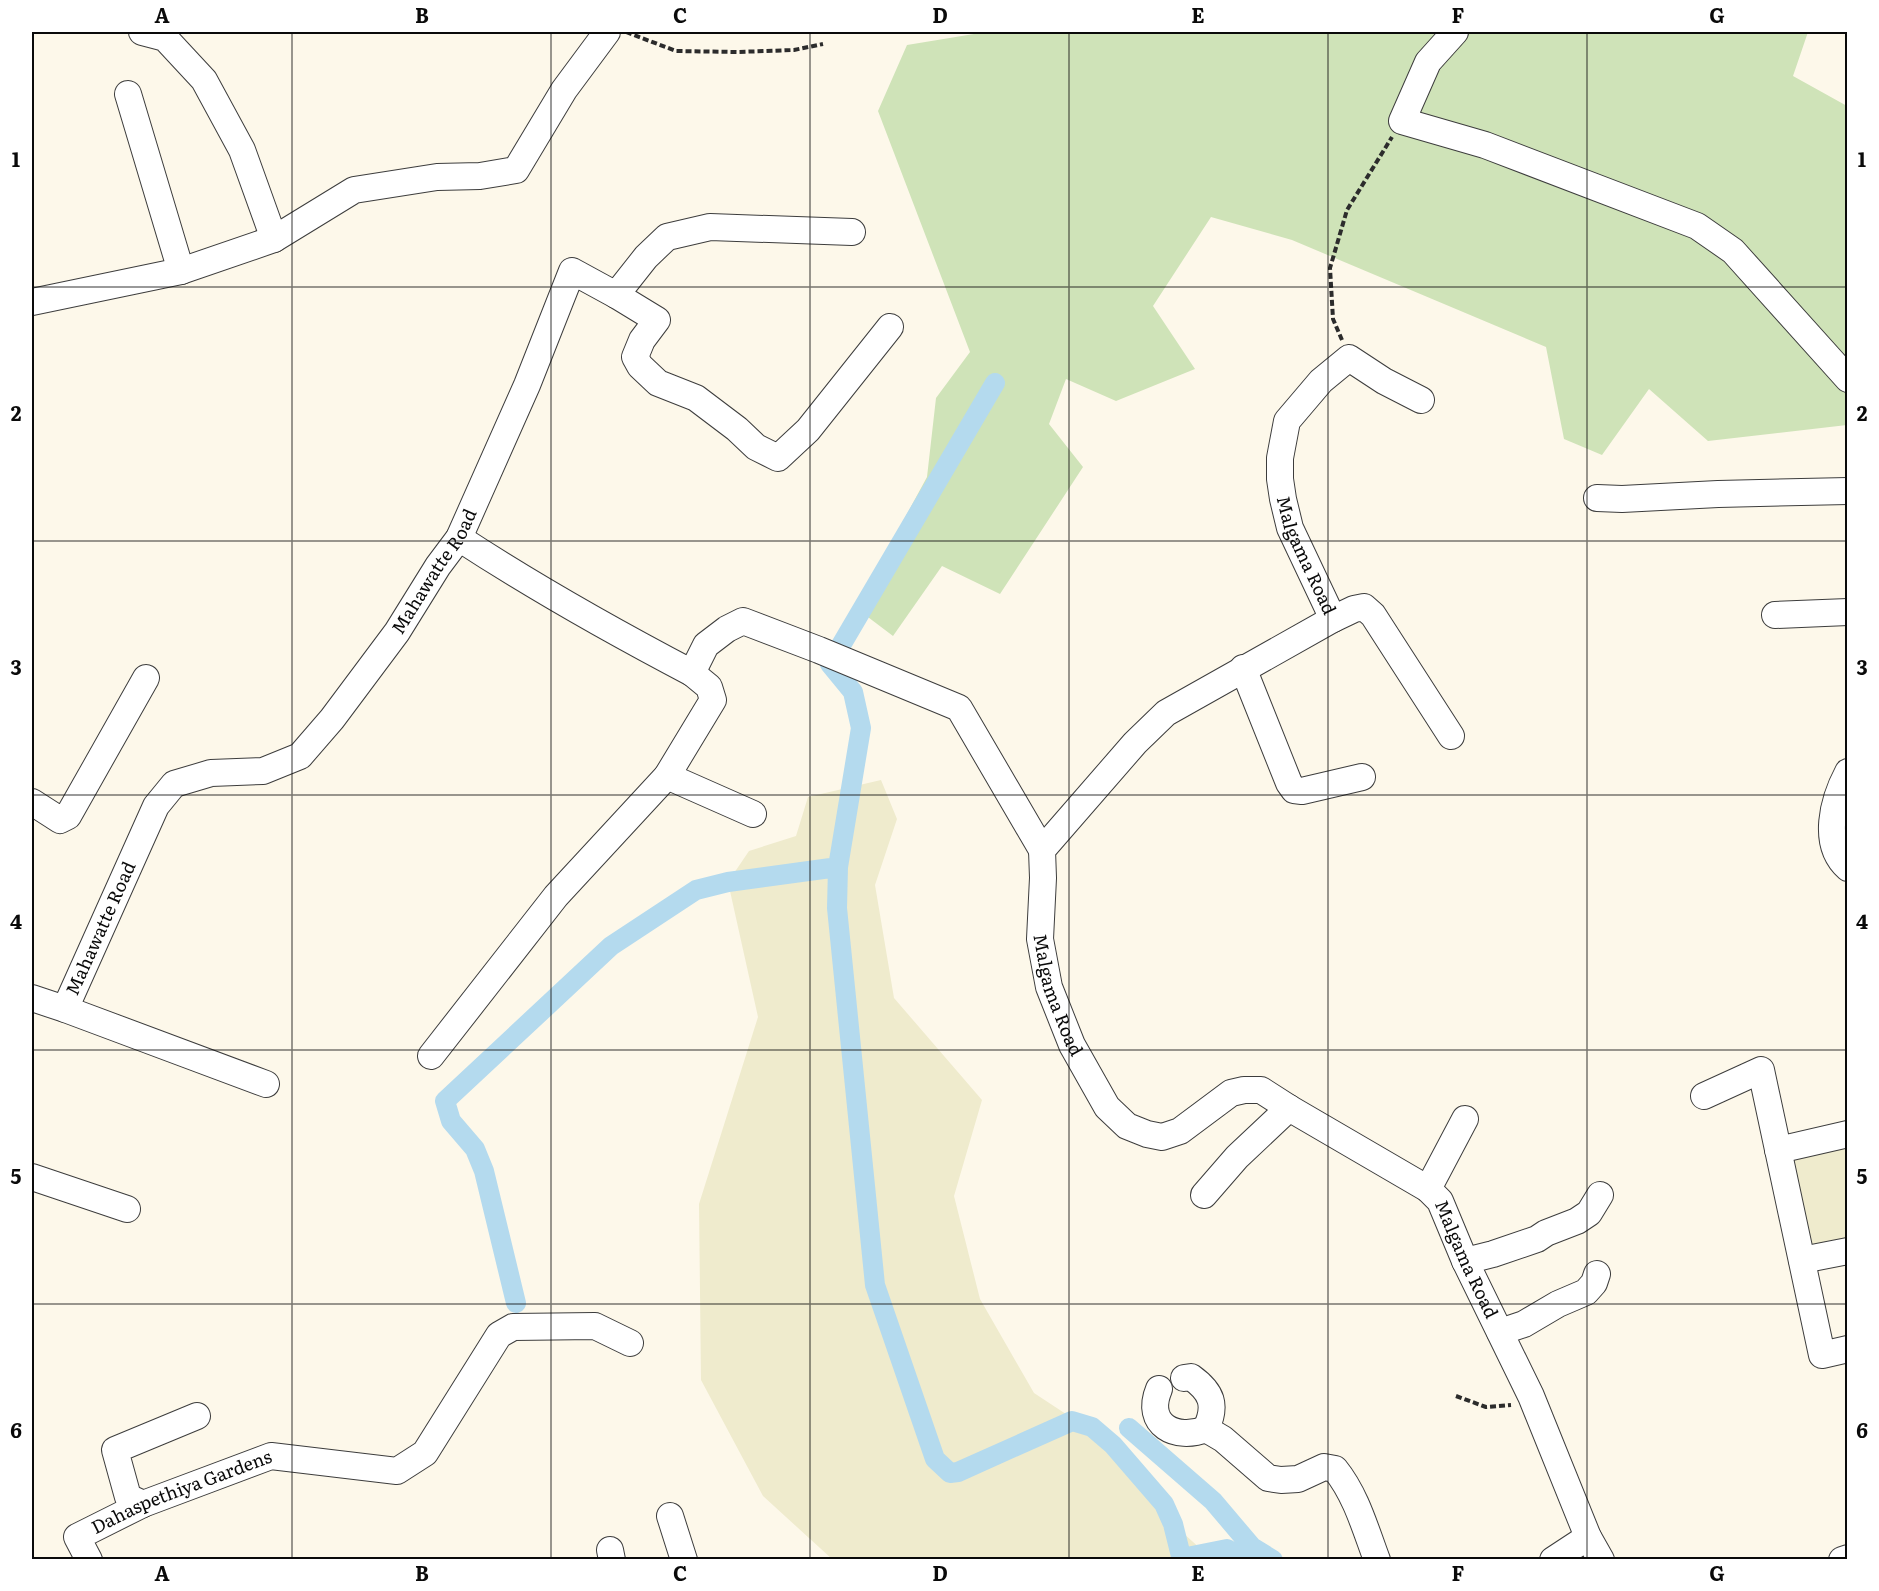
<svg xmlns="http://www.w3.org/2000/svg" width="1879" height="1591" viewBox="0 0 1879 1591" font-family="Literata,serif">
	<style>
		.farmland { fill: #efebcd }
		.green { fill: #cfe3b8 }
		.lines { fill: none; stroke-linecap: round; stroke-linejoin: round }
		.canal { stroke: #b4daee; stroke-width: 20 }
		.minor-casing { stroke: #3d3d3d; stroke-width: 28 }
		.path { stroke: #2c2c2c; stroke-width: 4; stroke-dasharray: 6 3; stroke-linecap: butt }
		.minor { stroke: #fff; stroke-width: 26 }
		.grid { fill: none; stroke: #0a0a0a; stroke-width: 1.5; stroke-opacity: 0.55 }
		.labels { text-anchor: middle; stroke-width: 6; stroke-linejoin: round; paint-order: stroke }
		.street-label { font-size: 18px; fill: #0a0a0a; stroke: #fff }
		.neatline { fill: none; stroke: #0a0a0a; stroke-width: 2 }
		.grid-label { font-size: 20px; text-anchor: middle; font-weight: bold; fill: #0a0a0a }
	</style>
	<rect width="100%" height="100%" fill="#fdf8ea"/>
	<!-- farmland -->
	<path class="farmland" d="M 881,780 L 897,819 L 875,885 L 894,998 L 982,1100 L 954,1196 L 980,1299 L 1034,1393 L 1113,1445 L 1173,1524 L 1212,1559 L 832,1559 L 763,1496 L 701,1380 L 699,1204 L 758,1017 L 728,882 L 749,851 L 796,836 L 808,797 Z
		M 1847,1138 L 1847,1247 L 1805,1256 L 1782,1153 Z"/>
	<!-- green -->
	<path class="green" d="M 986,32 L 1808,32 L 1793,76 L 1847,106 L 1847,425 L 1708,441 L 1649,389 L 1602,455 L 1564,439 L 1546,347 L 1292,240 L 1211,217 L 1153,306 L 1195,369 L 1116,401 L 1066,379 L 1049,424 L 1083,467 L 1000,594 L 942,566 L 893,636 L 856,608 L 927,477 L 936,398 L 970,352 L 878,111 L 907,45 Z"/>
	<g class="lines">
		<!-- canal -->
		<path class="canal" d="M 995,383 L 830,664 L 853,692 L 861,728 L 838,867 L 837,908 L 875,1285 L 935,1459 L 950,1473 L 958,1472 L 1072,1421 L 1092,1427 L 1113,1445 L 1164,1504 L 1173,1524 L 1182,1560
			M 516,1303 L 484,1171 L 475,1149 L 451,1121 L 445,1101 L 611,946 L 696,890 L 728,882 L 838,867
			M 1129,1428 L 1213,1501 L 1252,1547 L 1273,1560
			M 1182,1558 L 1227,1549 L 1243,1559 L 1261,1553"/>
		<defs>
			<g id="minor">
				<path d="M 142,32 L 165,38 L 204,80 L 242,150 L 274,239"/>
				<path d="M 1455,32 L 1428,62 L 1402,121 L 1485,145 L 1697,226 L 1733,251 L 1848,379"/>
				<path d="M 128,94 L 181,271"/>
				<path d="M 616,295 L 657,320 L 642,340 L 635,357 L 640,366 L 658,383 L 696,398 L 737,429 L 756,447 L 778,458 L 808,430 L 890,327"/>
				<path d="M 32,302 L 181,271 L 274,239 L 354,190 L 437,177 L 480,176 L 516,170 L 564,90 L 607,32"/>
				<path id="s1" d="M 1421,400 L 1384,381 L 1349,358 L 1321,381 L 1287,421 L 1280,458 L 1280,479 L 1283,499 L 1290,528 L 1333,619 L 1166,713 L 1135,743 L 1042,850 L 1043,878 L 1040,939 L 1049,987 L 1072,1045 L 1107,1107 L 1127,1126 L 1147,1134 L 1162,1137 L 1180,1131 L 1231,1093 L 1244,1090 L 1261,1090 L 1289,1108 L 1428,1189 L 1440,1201 L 1465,1261 L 1531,1396 L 1588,1537 L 1601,1560"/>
				<path d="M 1597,498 L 1622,499 L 1718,494 L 1848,491"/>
				<path d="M 459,538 C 534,587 612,631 692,673 L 706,645 L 727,629 L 743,621 L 819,650 L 959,708 L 1042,850"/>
				<path d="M 1775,615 L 1848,612"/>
				<path d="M 1333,619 L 1354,609 L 1364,607 L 1373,615 L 1451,736"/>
				<path d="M 1243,668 L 1289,783 L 1294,790 L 1302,791 L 1362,777"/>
				<path d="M 1848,772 C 1833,800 1821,844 1848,868"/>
				<path d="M 667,776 L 753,814"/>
				<path d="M 32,802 L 60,820 L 68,816 L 146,678"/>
				<path id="s2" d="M 32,998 L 65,1009 L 156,806 L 174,784 L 211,773 L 263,771 L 300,756 L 332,719 L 397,632 L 438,566 L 459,538 L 527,385 L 572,271 L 616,295 L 646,257 L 667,237 L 710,227 L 852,232"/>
				<path d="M 65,1009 L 266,1084"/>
				<path d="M 431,1056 L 556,896 L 667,776 L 713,700 L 709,687 L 692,673"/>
				<path d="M 1704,1096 L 1761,1070 L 1822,1355 L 1848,1349"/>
				<path d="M 1778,1150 L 1848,1134"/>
				<path d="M 32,1177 L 127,1209"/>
				<path d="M 1428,1189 L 1465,1119"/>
				<path d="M 1204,1195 L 1237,1157 L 1289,1108"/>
				<path d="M 1802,1260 L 1848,1251"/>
				<path d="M 1465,1261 L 1493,1254 L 1537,1239 L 1546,1233 L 1577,1221 L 1589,1213 L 1600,1195"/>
				<path d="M 1500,1332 L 1524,1324 L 1558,1304 L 1586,1292 L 1594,1283 L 1597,1274"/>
				<path d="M 1184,1378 L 1191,1377 C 1212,1392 1217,1405 1206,1429 L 1223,1439 L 1268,1478 L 1281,1480 L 1298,1479 L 1324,1467 L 1335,1469 C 1356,1495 1365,1528 1377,1560"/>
				<path d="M 1159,1389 C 1144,1425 1176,1441 1206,1429"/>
				<path d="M 143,1504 L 128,1497 L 115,1450 L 197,1416"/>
				<path d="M 670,1516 L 684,1560"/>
				<path d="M 610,1550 L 612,1560"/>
				<path id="s3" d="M 89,1560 L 77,1537 L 143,1504 L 271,1456 L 397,1471 L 425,1453 L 499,1335 L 513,1327 L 595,1326 L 630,1343"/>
				<path d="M 1553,1560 L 1588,1537"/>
				<path d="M 1842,1560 L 1848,1558"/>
			</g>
		</defs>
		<!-- minor casing -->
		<use href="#minor" class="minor-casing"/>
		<!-- path -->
		<path class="path" d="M 626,32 L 676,51 L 737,52 L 794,50 L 823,44
			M 1342,340 L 1333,319 L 1330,268 L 1347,210 L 1392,137
			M 1456,1396 L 1486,1407 L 1511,1405"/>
		<!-- minor -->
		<use href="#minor" class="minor"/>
	</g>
	<!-- grid -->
	<path class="grid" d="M 292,32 L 292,1560M 551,32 L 551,1560M 810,32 L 810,1560M 1069,32 L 1069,1560M 1328,32 L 1328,1560M 1587,32 L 1587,1560M 32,287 L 1848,287M 32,541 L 1848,541M 32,795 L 1848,795M 32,1050 L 1848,1050M 32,1304 L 1848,1304"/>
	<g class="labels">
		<!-- street labels -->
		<g class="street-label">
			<text dy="6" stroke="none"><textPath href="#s1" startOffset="312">Malgama Road</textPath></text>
			<text dy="6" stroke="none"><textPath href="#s2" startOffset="645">Mahawatte Road</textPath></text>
			<text dy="6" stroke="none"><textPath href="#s2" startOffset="123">Mahawatte Road</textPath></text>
			<text dy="6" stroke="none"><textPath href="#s1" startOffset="906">Malgama Road</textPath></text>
			<text dy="6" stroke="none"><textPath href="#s1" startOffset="1482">Malgama Road</textPath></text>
			<text dy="6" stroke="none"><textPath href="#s3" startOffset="140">Dahaspethiya Gardens</textPath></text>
		</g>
	</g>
	<!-- border -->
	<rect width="1879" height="1591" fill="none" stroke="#ffffff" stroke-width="66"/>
	<rect x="33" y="33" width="1813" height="1525" class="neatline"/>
	<g class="grid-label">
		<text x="162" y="23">A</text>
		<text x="422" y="23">B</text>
		<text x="680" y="23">C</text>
		<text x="940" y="23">D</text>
		<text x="1198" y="23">E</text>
		<text x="1458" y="23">F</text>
		<text x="1717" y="23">G</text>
		<text x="16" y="167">1</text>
		<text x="1862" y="167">1</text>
		<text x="16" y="421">2</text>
		<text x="1862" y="421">2</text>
		<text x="16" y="675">3</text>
		<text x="1862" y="675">3</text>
		<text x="16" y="929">4</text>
		<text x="1862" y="929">4</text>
		<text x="16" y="1184">5</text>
		<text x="1862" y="1184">5</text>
		<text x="16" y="1438">6</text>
		<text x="1862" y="1438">6</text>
		<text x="162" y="1581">A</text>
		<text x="422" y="1581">B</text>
		<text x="680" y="1581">C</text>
		<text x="940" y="1581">D</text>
		<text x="1198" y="1581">E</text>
		<text x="1458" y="1581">F</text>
		<text x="1717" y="1581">G</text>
	</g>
</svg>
